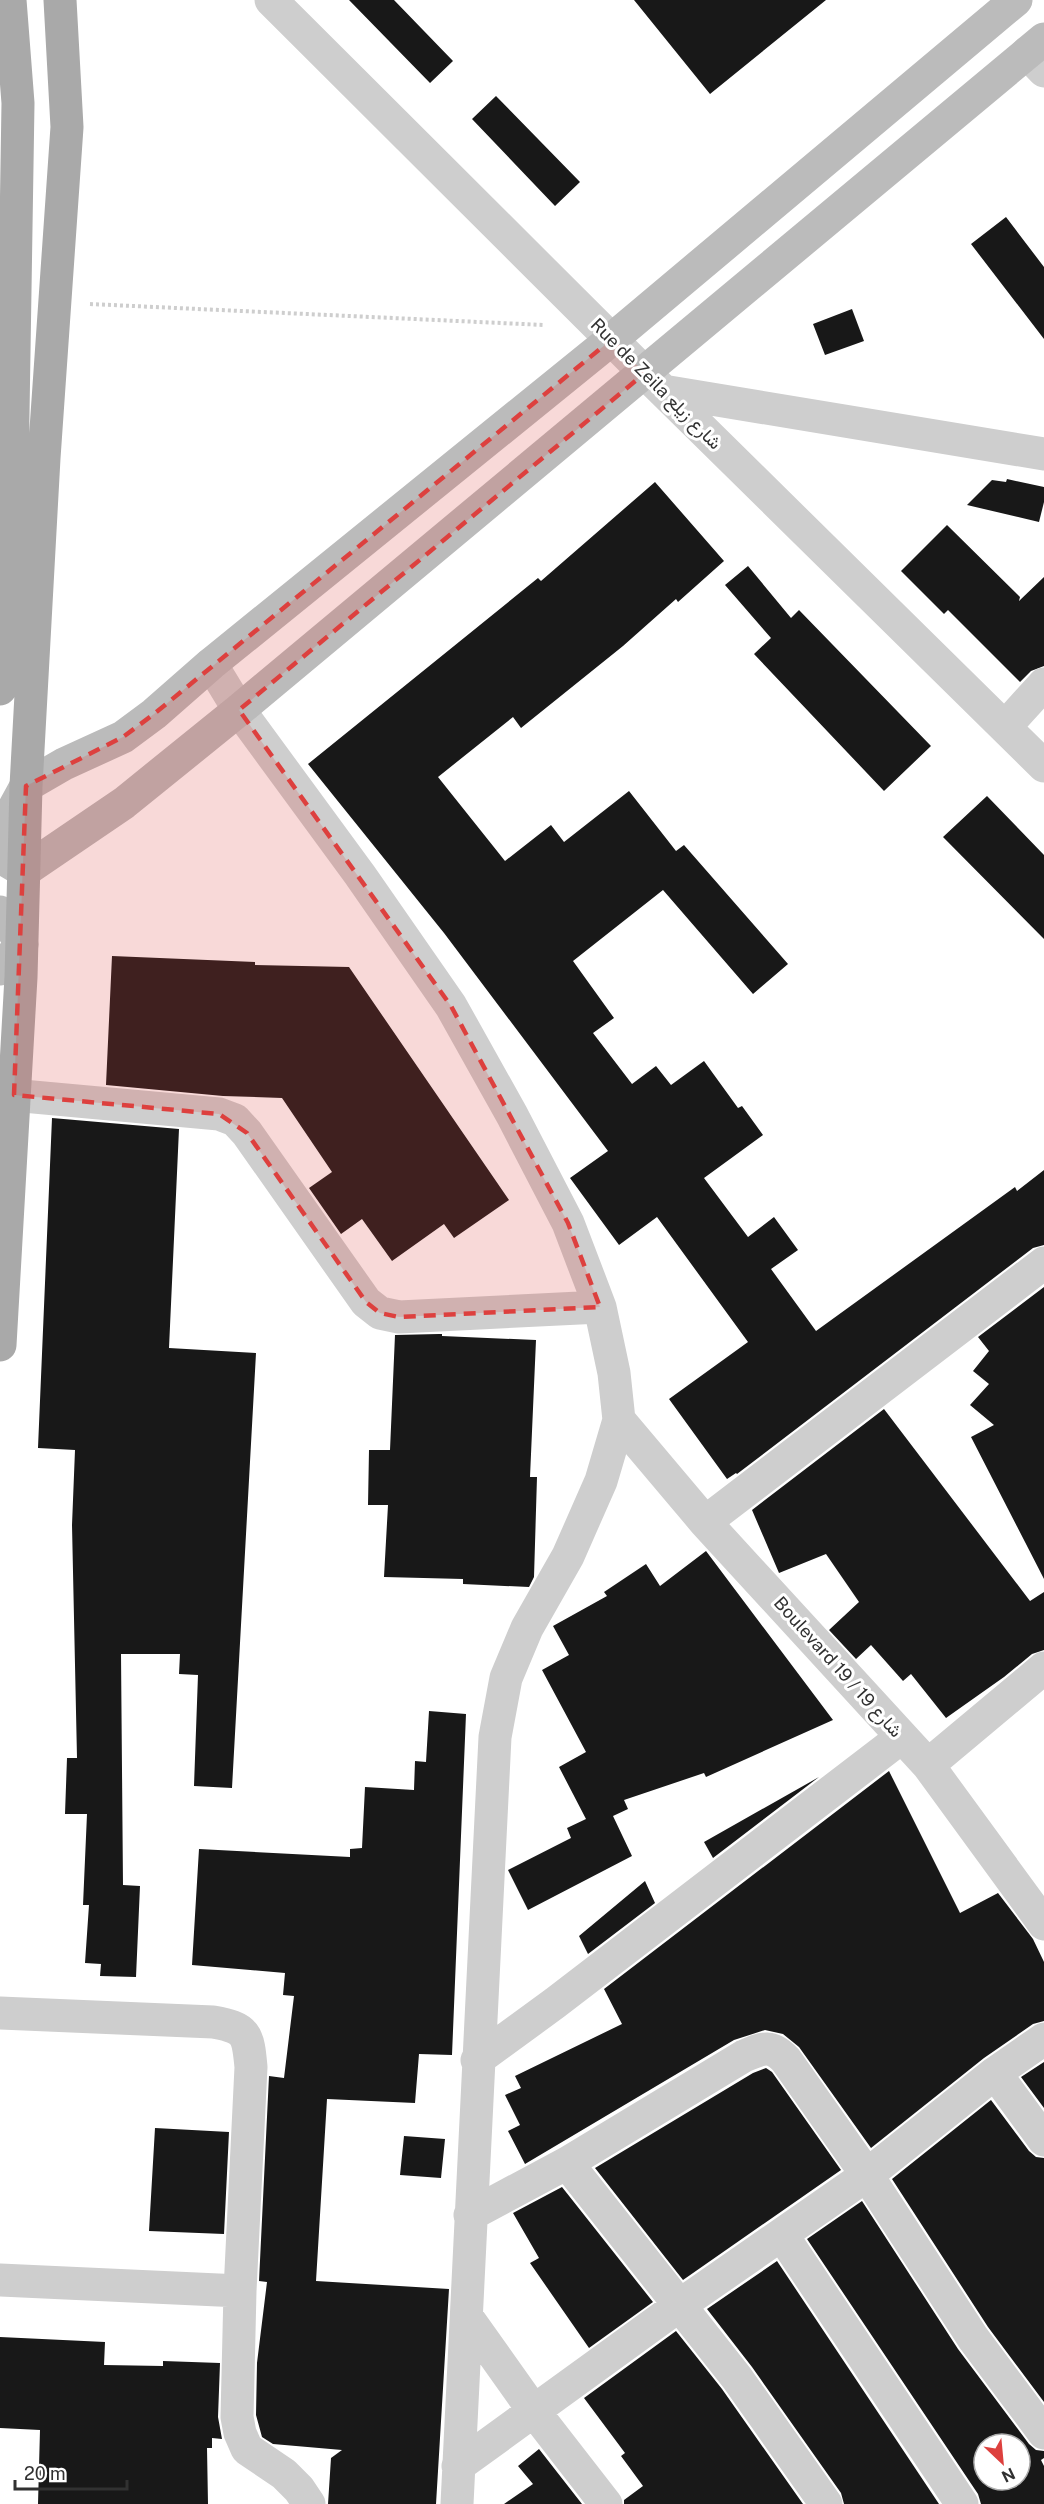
<svg xmlns="http://www.w3.org/2000/svg" width="1044" height="2504" viewBox="0 0 1044 2504" font-family="'Public Sans',Vazirmatn,sans-serif">
	<style>
		.building { fill: #181818; fill-rule: evenodd }
		.lines { fill: none; stroke-linecap: round; stroke-linejoin: round }
		.path { stroke: #cecece; stroke-width: 4; stroke-dasharray: 3 3; stroke-linecap: butt }
		.street { stroke: #cecece; stroke-width: 33 }
		.secondary { stroke: #bbb; stroke-width: 33 }
		.primary { stroke: #a9a9a9; stroke-width: 33 }
		.marked { fill: #dd403e; fill-opacity: 0.2; stroke: #dd403e; stroke-width: 4.5; stroke-dasharray: 12 8; stroke-linejoin: round }
		.labels { text-anchor: middle; stroke-width: 6; stroke-linejoin: round; paint-order: stroke }
		.street-label { font-size: 18px; fill: #313131; stroke: #fff }
	</style>
	<rect width="100%" height="100%" fill="#fff"/>
	<!-- building -->
	<path class="building" d="M 349,0 L 394,0 L 453,61 L 430,83 Z
		M 634,0 L 826,0 L 710,94 Z
		M 496,96 L 580,182 L 555,206 L 472,119 Z
		M 1006,217 L 1044,267 L 1044,339 L 971,244 Z
		M 852,309 L 864,341 L 825,355 L 813,324 Z
		M 1007,479 L 1044,487 L 1044,502 L 1039,522 L 967,505 L 992,480 L 1006,482 Z
		M 655,482 L 724,561 L 678,602 L 676,599 L 623,646 L 521,728 L 513,717 L 438,777 L 505,861 L 551,825 L 564,842 L 629,791 L 676,851 L 684,845 L 788,964 L 753,994 L 663,890 L 573,961 L 614,1018 L 593,1033 L 632,1084 L 656,1066 L 671,1085 L 704,1061 L 738,1108 L 742,1106 L 763,1135 L 704,1178 L 748,1237 L 774,1217 L 798,1250 L 771,1269 L 816,1331 L 1015,1187 L 1017,1191 L 1044,1170 L 1044,1245 L 1033,1248 L 737,1474 L 736,1473 L 727,1479 L 669,1399 L 748,1342 L 657,1217 L 619,1245 L 570,1178 L 608,1151 L 444,933 L 308,764 L 538,578 L 541,581 Z
		M 947,525 L 1020,597 L 1019,601 L 1044,577 L 1044,666 L 1031,671 L 1020,682 L 948,610 L 944,614 L 901,571 Z
		M 748,566 L 791,618 L 799,610 L 931,746 L 884,791 L 754,654 L 771,638 L 725,585 Z
		M 987,796 L 1044,855 L 1044,939 L 943,837 Z
		M 112,956 L 255,962 L 255,965 L 349,967 L 509,1200 L 454,1238 L 444,1224 L 392,1261 L 362,1219 L 341,1234 L 309,1188 L 332,1172 L 282,1098 L 223,1096 L 106,1085 Z
		M 52,1118 L 179,1129 L 169,1348 L 256,1353 L 232,1788 L 194,1786 L 198,1675 L 179,1674 L 180,1654 L 121,1654 L 123,1885 L 140,1886 L 136,1977 L 100,1976 L 101,1964 L 85,1963 L 89,1905 L 83,1905 L 87,1814 L 65,1814 L 67,1758 L 77,1758 L 72,1525 L 75,1450 L 38,1448 Z
		M 1044,1287 L 1044,1579 L 971,1437 L 994,1425 L 970,1405 L 989,1384 L 973,1371 L 989,1351 L 978,1337 Z
		M 439,1334 L 442,1334 L 442,1336 L 536,1340 L 530,1477 L 537,1477 L 534,1577 L 529,1587 L 463,1584 L 463,1579 L 384,1577 L 388,1505 L 368,1505 L 369,1450 L 390,1450 L 395,1335 Z
		M 884,1409 L 1030,1601 L 1044,1592 L 1044,1650 L 1032,1654 L 1004,1677 L 946,1718 L 911,1674 L 903,1681 L 871,1645 L 856,1659 L 829,1630 L 859,1602 L 826,1554 L 779,1573 L 752,1510 Z
		M 706,1551 L 833,1720 L 706,1777 L 704,1773 L 624,1800 L 628,1809 L 613,1816 L 632,1856 L 528,1910 L 508,1870 L 571,1838 L 567,1828 L 586,1819 L 559,1767 L 586,1752 L 542,1670 L 569,1655 L 553,1626 L 607,1596 L 604,1592 L 646,1564 L 660,1586 Z
		M 429,1711 L 466,1714 L 452,2055 L 419,2054 L 415,2103 L 327,2099 L 316,2281 L 449,2289 L 436,2504 L 328,2504 L 331,2458 L 342,2450 L 273,2444 L 262,2437 L 256,2415 L 257,2363 L 267,2282 L 259,2281 L 269,2076 L 284,2078 L 294,1996 L 283,1995 L 285,1973 L 192,1965 L 199,1849 L 350,1857 L 350,1849 L 362,1848 L 365,1787 L 414,1790 L 415,1761 L 426,1762 Z
		M 889,1771 L 960,1913 L 998,1893 L 1033,1939 L 1044,1962 L 1044,2021 L 1033,2024 L 984,2058 L 871,2148 L 799,2047 L 783,2034 L 765,2030 L 734,2040 L 525,2164 L 508,2131 L 520,2125 L 505,2095 L 521,2088 L 515,2076 L 622,2024 L 604,1989 Z
		M 819,1777 L 713,1858 L 704,1842 Z
		M 645,1881 L 655,1903 L 588,1954 L 579,1936 Z
		M 1044,2062 L 1044,2108 L 1021,2077 Z
		M 766,2068 L 772,2072 L 841,2170 L 683,2280 L 595,2168 L 753,2073 Z
		M 991,2100 L 1029,2151 L 1036,2157 L 1044,2158 L 1044,2402 L 988,2327 L 892,2179 Z
		M 155,2128 L 229,2132 L 224,2234 L 149,2231 Z
		M 404,2136 L 445,2139 L 441,2178 L 400,2175 Z
		M 562,2187 L 653,2302 L 589,2348 L 530,2263 L 539,2258 L 513,2213 Z
		M 862,2201 L 958,2349 L 1029,2444 L 1036,2450 L 1044,2451 L 1044,2458 L 1041,2460 L 1044,2466 L 1044,2504 L 981,2504 L 978,2494 L 807,2239 ZM 984,2444 L 1020,2444 L 1020,2480 L 984,2480 Z
		M 777,2261 L 939,2504 L 844,2504 L 841,2493 L 752,2367 L 707,2309 Z
		M 676,2331 L 722,2389 L 803,2504 L 624,2504 L 624,2500 L 643,2486 L 621,2456 L 625,2453 L 584,2398 Z
		M 0,2337 L 105,2342 L 104,2365 L 163,2366 L 163,2361 L 220,2363 L 218,2417 L 222,2439 L 212,2438 L 212,2448 L 207,2448 L 208,2504 L 38,2504 L 40,2430 L 0,2428 Z
		M 539,2449 L 582,2504 L 504,2504 L 533,2484 L 518,2466 Z"/>
	<g class="lines">
		<!-- path -->
		<path class="path" d="M 90,304 L 544,325"/>
		<!-- street -->
		<path class="street" d="M 271,0 L 645,373 L 1044,766
			M 1027,53 L 1044,71
			M 663,391 L 1044,454
			M 211,664 L 239,710 L 360,875 L 451,1006 L 512,1115 L 568,1223 L 600,1307 L 614,1373 L 619,1420 L 601,1481 L 568,1556 L 527,1628 L 506,1678 L 495,1737 L 457,2504
			M 1005,727 L 1044,684
			M 0,1094 L 219,1114 L 235,1120 L 247,1133 L 366,1302 L 380,1313 L 399,1317 L 600,1307
			M 619,1420 L 705,1522 L 928,1765 L 1044,1924
			M 705,1522 L 1044,1263
			M 928,1765 L 1044,1668
			M 0,2013 L 213,2022 C 247,2028 248,2034 251,2067 L 240,2291 L 237,2417 L 240,2433 L 247,2449 L 284,2474 L 299,2489 L 309,2504
			M 477,2060 L 555,2003 L 902,1737
			M 995,2073 L 1044,2140
			M 567,2163 L 737,2378 L 826,2504
			M 470,2215 L 567,2163 L 744,2056 C 763,2048 771,2044 786,2060 L 867,2175 L 973,2338 L 1044,2433
			M 782,2235 L 962,2504
			M 0,2280 L 240,2291
			M 467,2317 L 533,2410 L 606,2504
			M 458,2466 L 680,2305 L 867,2175 L 995,2073 L 1044,2039"/>
		<!-- secondary -->
		<path class="secondary" d="M 0,834 L 26,786 L 64,764 L 123,737 L 154,714 L 211,664 L 611,340 L 1016,0
			M 0,857 L 24,871 L 124,803 L 239,710 L 1044,39
			M 0,912 L 22,944 L 0,969"/>
		<!-- primary -->
		<path class="primary" d="M 0,689 L 12,477 L 18,103 L 10,0
			M 0,1345 L 21,977 L 26,786 L 44,458 L 67,127 L 60,0"/>
	</g>
	<!-- marked area -->
	<path class="marked" d="M 611,340 L 645,373 L 239,710 L 451,1006 L 568,1223 L 600,1307 L 399,1317 L 380,1313 L 366,1302 L 247,1133 L 219,1114 L 14,1095 L 26,786 L 123,737 L 154,714 Z"/>
	<g class="labels">
		<!-- street labels -->
		<g class="street-label">
			<text transform="translate(656 384) rotate(45)" y="6">Rue de Zeila شارع زيلع</text>
			<text transform="translate(838 1667) rotate(48)" y="6">Boulevard 19 / شارع 19</text>
		</g>
	</g>
	<!-- north arrow -->
	<g transform="translate(1002 2462) rotate(154)"><circle r="28" fill="#ffffff" stroke="#adadad" stroke-width="1.5"/>
	<path d="M0-4.5L10 22L0 15L-10 22Z" fill="#dd403e"/>
	<text y="-9" font-size="16" font-weight="bold" text-anchor="middle" fill="#313131">N</text>
	</g>
	<!-- scale -->
	<path d="M15 2480v9h112v-9" fill="none" stroke="#313131" stroke-width="3"/>
	<text x="24" y="2480" font-size="18" fill="#313131" stroke="#ffffff" stroke-width="4.5" paint-order="stroke">20 m</text>
</svg>
